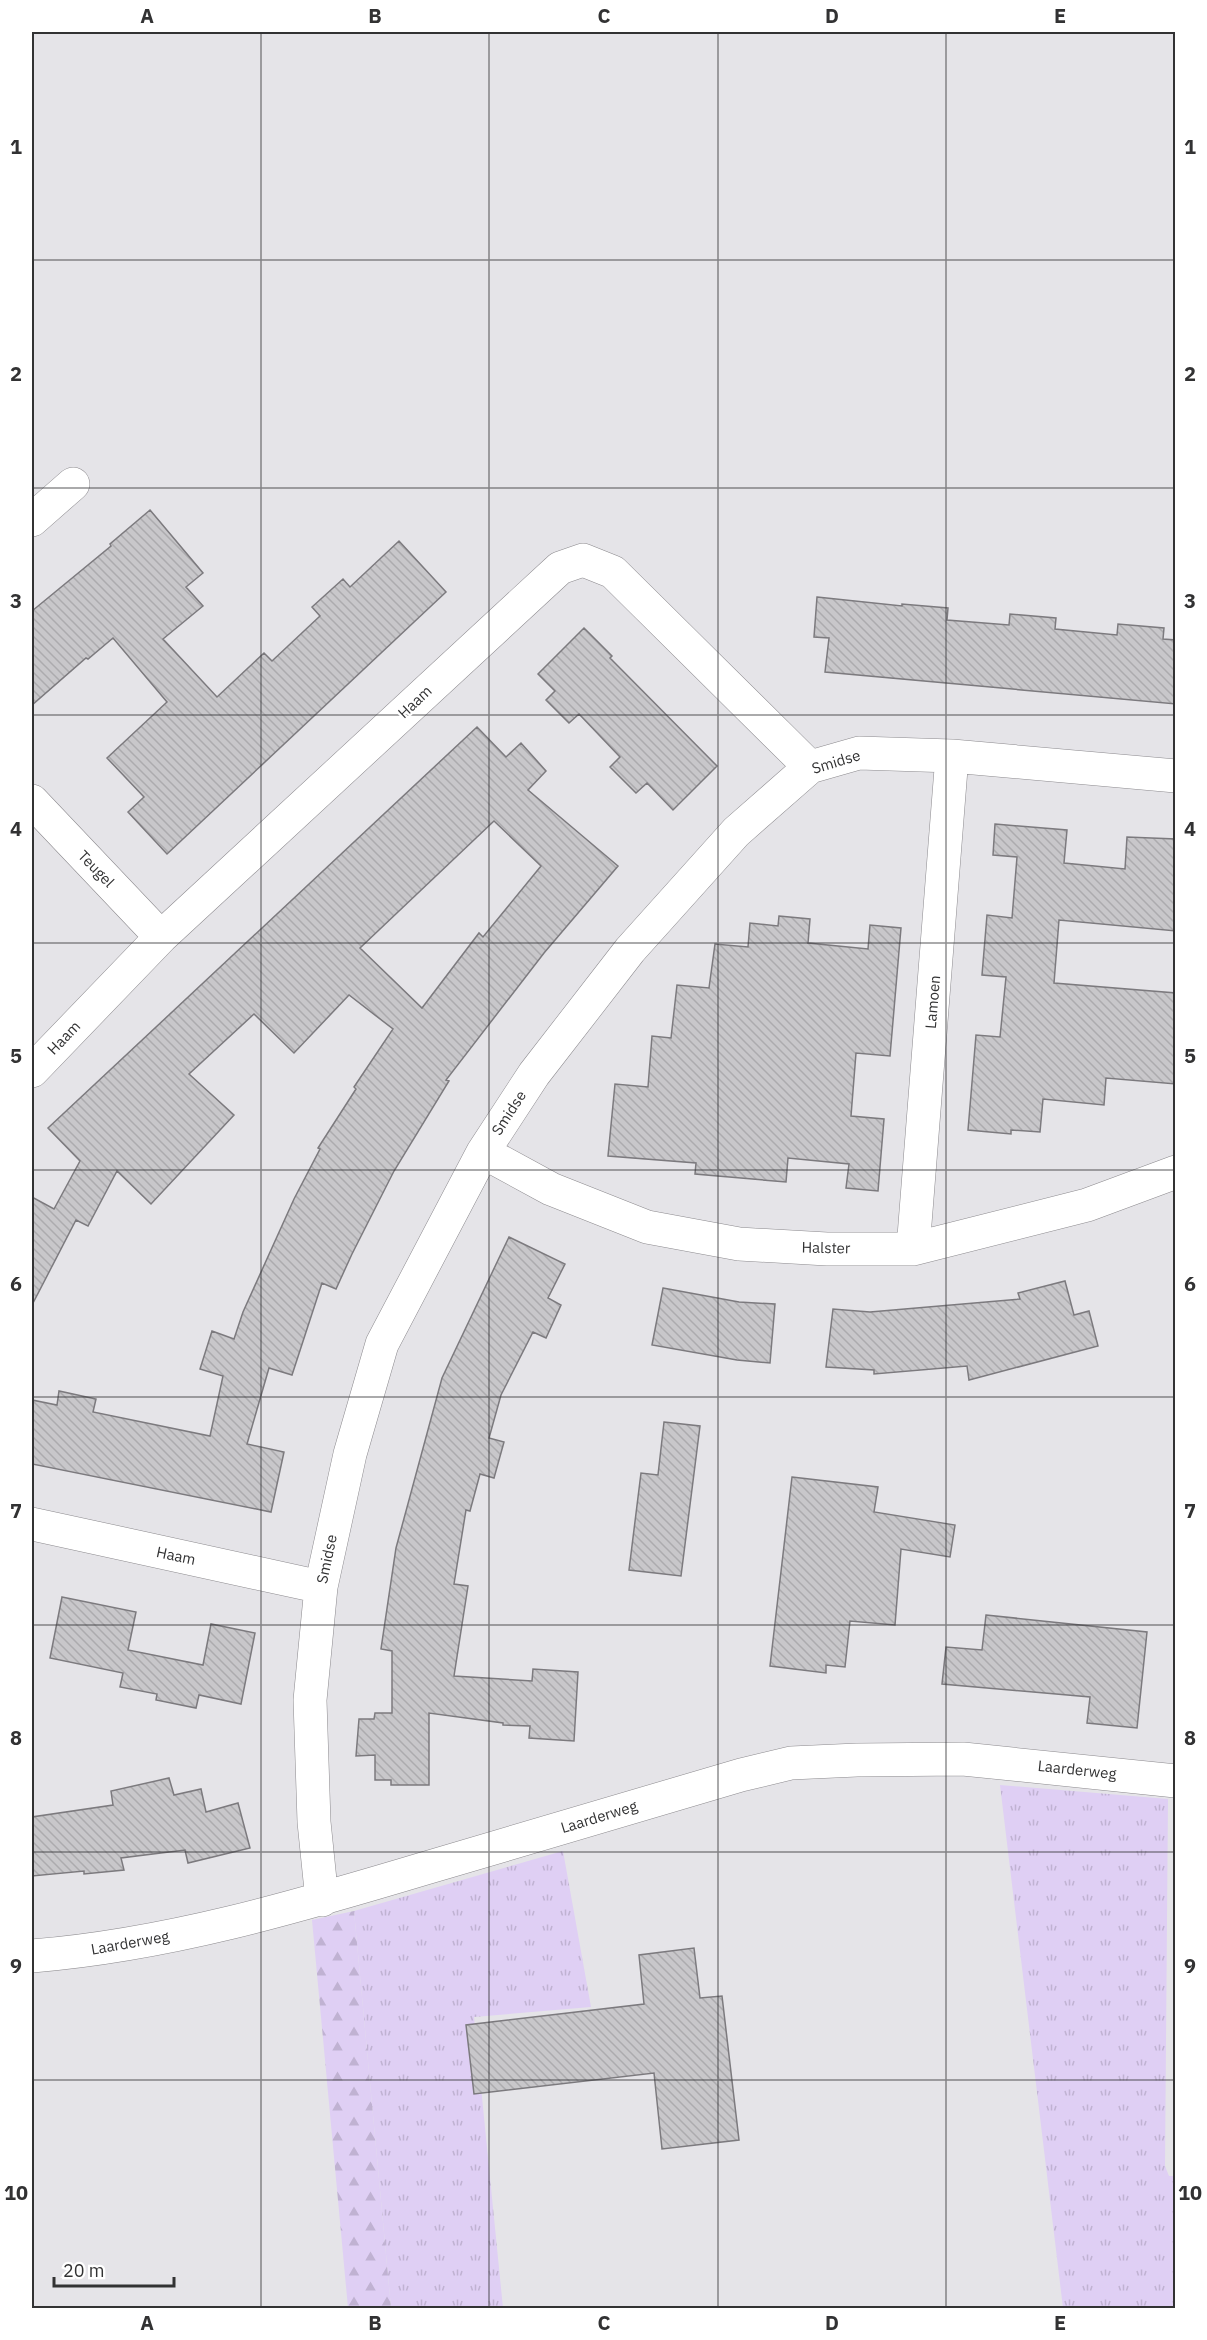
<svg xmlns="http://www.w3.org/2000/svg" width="1207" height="2340" viewBox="0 0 1207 2340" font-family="'IBM Plex Sans',sans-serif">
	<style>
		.grass { fill: url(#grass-tufts) }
		.forest { fill: url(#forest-firs) }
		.building { fill: url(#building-back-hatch); stroke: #7c7a7e; stroke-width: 1.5; fill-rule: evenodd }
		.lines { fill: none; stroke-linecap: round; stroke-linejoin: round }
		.minor-casing { stroke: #8c8a8e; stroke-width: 34 }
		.minor { stroke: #fff; stroke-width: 33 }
		.grid { fill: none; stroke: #323233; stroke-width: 1.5; stroke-opacity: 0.55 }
		.labels { text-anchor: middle; stroke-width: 4.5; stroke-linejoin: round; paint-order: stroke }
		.street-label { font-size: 15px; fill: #323233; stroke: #fff }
		.neatline { fill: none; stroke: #323233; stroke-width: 2 }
		.grid-label { font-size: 20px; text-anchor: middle; font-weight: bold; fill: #323233 }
	</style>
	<defs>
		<pattern id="grass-tufts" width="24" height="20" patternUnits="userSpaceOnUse" patternTransform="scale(1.5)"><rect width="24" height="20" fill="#dfcff4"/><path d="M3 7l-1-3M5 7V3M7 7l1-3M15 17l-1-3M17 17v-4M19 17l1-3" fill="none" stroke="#c0b2d2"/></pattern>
		<pattern id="forest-firs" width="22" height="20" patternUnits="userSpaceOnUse" patternTransform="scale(1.5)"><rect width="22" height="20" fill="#dfcff4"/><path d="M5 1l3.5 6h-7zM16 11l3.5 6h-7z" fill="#c0b2d2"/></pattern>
		<pattern id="building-back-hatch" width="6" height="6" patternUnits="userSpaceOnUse" patternTransform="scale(1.5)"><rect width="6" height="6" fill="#c8c7ca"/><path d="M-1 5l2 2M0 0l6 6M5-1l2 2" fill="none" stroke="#acabae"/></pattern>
	</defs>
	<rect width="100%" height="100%" fill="#e5e4e8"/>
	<!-- grass -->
	<path class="grass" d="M 1000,1785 L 1168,1799 L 1165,2166 L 1169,2176 L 1175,2176 L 1175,2308 L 1063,2308 Z
		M 563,1851 L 591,2007 L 474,2017 L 503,2308 L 391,2308 L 354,1911 Z"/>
	<!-- forest -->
	<path class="forest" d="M 354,1911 L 391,2308 L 348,2308 L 312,1920 Z"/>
	<!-- building -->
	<path class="building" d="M 150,510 L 203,573 L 186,587 L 203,606 L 163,639 L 217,697 L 264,653 L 272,661 L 320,616 L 312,607 L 343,579 L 350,587 L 399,541 L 446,592 L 167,854 L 128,812 L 144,797 L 107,758 L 167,702 L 113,638 L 88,659 L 86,658 L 32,705 L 32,611 L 111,546 L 110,544 Z
		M 817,597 L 902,606 L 902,604 L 948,608 L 947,620 L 1009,625 L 1010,614 L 1056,618 L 1055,629 L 1117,635 L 1118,624 L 1164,628 L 1163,639 L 1176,640 L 1176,704 L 825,672 L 829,638 L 814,637 Z
		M 584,628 L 612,656 L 610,658 L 717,766 L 673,810 L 647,783 L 636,793 L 610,767 L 620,757 L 579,714 L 569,723 L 546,700 L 555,691 L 538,674 Z
		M 477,727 L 506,757 L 521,743 L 546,771 L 528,790 L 618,866 L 544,953 L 446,1080 L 449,1081 L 394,1171 L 352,1254 L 336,1289 L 322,1283 L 292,1375 L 269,1368 L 247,1444 L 284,1452 L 271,1512 L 32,1464 L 32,1400 L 57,1405 L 59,1391 L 96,1399 L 93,1412 L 210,1436 L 223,1376 L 200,1369 L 212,1331 L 234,1339 L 243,1312 L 294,1199 L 320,1149 L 318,1148 L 356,1089 L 354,1087 L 393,1029 L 349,995 L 294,1053 L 254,1014 L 189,1074 L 234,1115 L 151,1204 L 117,1171 L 88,1226 L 76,1220 L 32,1305 L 32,1197 L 54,1209 L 80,1161 L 48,1128 ZM 494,821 L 541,866 L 483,937 L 479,933 L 422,1008 L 360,948 Z
		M 995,824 L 1067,830 L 1064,863 L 1125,869 L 1127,837 L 1176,839 L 1176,931 L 1059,920 L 1054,983 L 1176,993 L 1176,1084 L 1106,1078 L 1104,1105 L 1043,1099 L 1040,1132 L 1011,1130 L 1011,1134 L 968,1130 L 976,1035 L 1000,1037 L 1006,977 L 982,975 L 987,915 L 1012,918 L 1017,857 L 993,855 Z
		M 779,916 L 810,919 L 808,943 L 868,949 L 870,925 L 901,928 L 890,1056 L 856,1053 L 851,1116 L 884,1119 L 878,1191 L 846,1188 L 849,1164 L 788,1158 L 786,1182 L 695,1174 L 696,1163 L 608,1156 L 615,1084 L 648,1087 L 652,1036 L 671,1038 L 677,985 L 709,988 L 715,944 L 748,947 L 750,923 L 778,926 Z
		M 509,1237 L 565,1264 L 548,1298 L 561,1305 L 546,1338 L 533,1332 L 501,1395 L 489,1438 L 504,1442 L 494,1478 L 480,1474 L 470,1511 L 466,1510 L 454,1584 L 468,1586 L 454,1676 L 532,1681 L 533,1669 L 578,1672 L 574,1741 L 529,1738 L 530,1726 L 503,1725 L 503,1723 L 429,1713 L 429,1785 L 391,1785 L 391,1780 L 375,1780 L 375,1755 L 356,1756 L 359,1719 L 374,1719 L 375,1713 L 392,1713 L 392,1651 L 381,1649 L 396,1548 L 442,1378 Z
		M 1065,1281 L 1074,1315 L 1089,1311 L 1098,1346 L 969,1380 L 967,1366 L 874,1374 L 874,1370 L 826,1367 L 833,1309 L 870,1312 L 1020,1299 L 1018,1293 Z
		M 663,1288 L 739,1302 L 775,1304 L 770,1363 L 737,1360 L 652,1345 Z
		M 664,1422 L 700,1426 L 681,1576 L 629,1570 L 641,1473 L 658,1475 Z
		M 792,1477 L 878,1487 L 874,1512 L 955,1525 L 950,1557 L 901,1549 L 895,1625 L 850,1621 L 845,1667 L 826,1665 L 826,1673 L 770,1666 Z
		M 62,1597 L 136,1612 L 128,1650 L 203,1665 L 211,1624 L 255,1633 L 241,1704 L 199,1695 L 196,1708 L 156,1700 L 157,1694 L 120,1687 L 123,1673 L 50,1658 Z
		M 986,1615 L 1147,1632 L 1137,1728 L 1087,1723 L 1090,1697 L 942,1684 L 946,1647 L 982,1650 Z
		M 169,1778 L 174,1795 L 201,1789 L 206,1812 L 238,1803 L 250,1848 L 188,1863 L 185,1850 L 121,1858 L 124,1870 L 84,1874 L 84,1871 L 32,1876 L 32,1817 L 113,1805 L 111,1791 Z
		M 694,1948 L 700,1998 L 722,1996 L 739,2140 L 662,2149 L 654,2073 L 474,2094 L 466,2025 L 644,2004 L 639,1955 Z"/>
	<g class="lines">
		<defs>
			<path id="minor" d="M 32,520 L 73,484
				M 32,801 L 161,937
				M 32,1071 L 161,937 L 560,568 L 583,560 L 613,572 L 810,767
				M 483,1152 L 551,1189 L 647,1227 L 739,1244 L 827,1249 L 913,1249 L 1087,1205 L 1176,1172
				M 913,1249 L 952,756
				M 32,1524 L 321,1587
				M 322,1900 L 314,1822 L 310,1700 L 321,1587 L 350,1454 L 382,1344 L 483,1152 L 534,1074 L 630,950 L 736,832 L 810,767 L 859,753 L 952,756 L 1176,776
				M 32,1956 C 167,1945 296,1907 426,1868 C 531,1837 636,1806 741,1775 L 791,1763 L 857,1760 L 963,1759 L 1176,1781"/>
		</defs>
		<!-- minor casing -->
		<use href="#minor" class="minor-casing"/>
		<!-- minor -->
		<use href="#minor" class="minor"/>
	</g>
	<!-- grid -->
	<path class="grid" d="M 261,32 L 261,2308M 489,32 L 489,2308M 718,32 L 718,2308M 946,32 L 946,2308M 32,260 L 1176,260M 32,488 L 1176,488M 32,715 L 1176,715M 32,943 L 1176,943M 32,1170 L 1176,1170M 32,1397 L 1176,1397M 32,1625 L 1176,1625M 32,1852 L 1176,1852M 32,2080 L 1176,2080"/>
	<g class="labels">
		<!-- street labels -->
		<g class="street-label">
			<text transform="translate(415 702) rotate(-43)" y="5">Haam</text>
			<text transform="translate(836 762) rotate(-17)" y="5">Smidse</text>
			<text transform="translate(96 869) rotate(46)" y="5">Teugel</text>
			<text transform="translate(933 1002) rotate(-85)" y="5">Lamoen</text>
			<text transform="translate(64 1038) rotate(-46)" y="5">Haam</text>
			<text transform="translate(509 1113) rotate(-57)" y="5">Smidse</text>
			<text transform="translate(826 1248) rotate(1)" y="5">Halster</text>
			<text transform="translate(176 1556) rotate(12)" y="5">Haam</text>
			<text transform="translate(327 1559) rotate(-78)" y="5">Smidse</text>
			<text transform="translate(1077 1770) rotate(6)" y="5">Laarderweg</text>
			<text transform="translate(599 1817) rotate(-17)" y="5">Laarderweg</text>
			<text transform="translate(130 1943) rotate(-10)" y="5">Laarderweg</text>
		</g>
	</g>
	<!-- border -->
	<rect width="1207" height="2340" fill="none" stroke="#ffffff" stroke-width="66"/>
	<!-- scale -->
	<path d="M54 2277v9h120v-9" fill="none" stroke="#323233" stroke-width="3"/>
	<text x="63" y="2277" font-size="18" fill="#323233" stroke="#ffffff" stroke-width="4.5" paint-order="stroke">20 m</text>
	<rect x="33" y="33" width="1141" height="2274" class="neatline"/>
	<g class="grid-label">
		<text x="147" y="23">A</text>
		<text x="375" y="23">B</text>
		<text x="604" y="23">C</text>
		<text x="832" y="23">D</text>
		<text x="1060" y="23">E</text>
		<text x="16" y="154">1</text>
		<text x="1190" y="154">1</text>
		<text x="16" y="381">2</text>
		<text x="1190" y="381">2</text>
		<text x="16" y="608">3</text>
		<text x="1190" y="608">3</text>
		<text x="16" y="836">4</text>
		<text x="1190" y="836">4</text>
		<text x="16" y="1063">5</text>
		<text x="1190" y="1063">5</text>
		<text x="16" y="1291">6</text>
		<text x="1190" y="1291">6</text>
		<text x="16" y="1518">7</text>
		<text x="1190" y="1518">7</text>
		<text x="16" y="1745">8</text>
		<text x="1190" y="1745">8</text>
		<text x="16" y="1973">9</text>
		<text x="1190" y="1973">9</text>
		<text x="16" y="2200">10</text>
		<text x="1190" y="2200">10</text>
		<text x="147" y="2330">A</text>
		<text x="375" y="2330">B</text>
		<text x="604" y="2330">C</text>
		<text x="832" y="2330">D</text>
		<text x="1060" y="2330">E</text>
	</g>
</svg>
